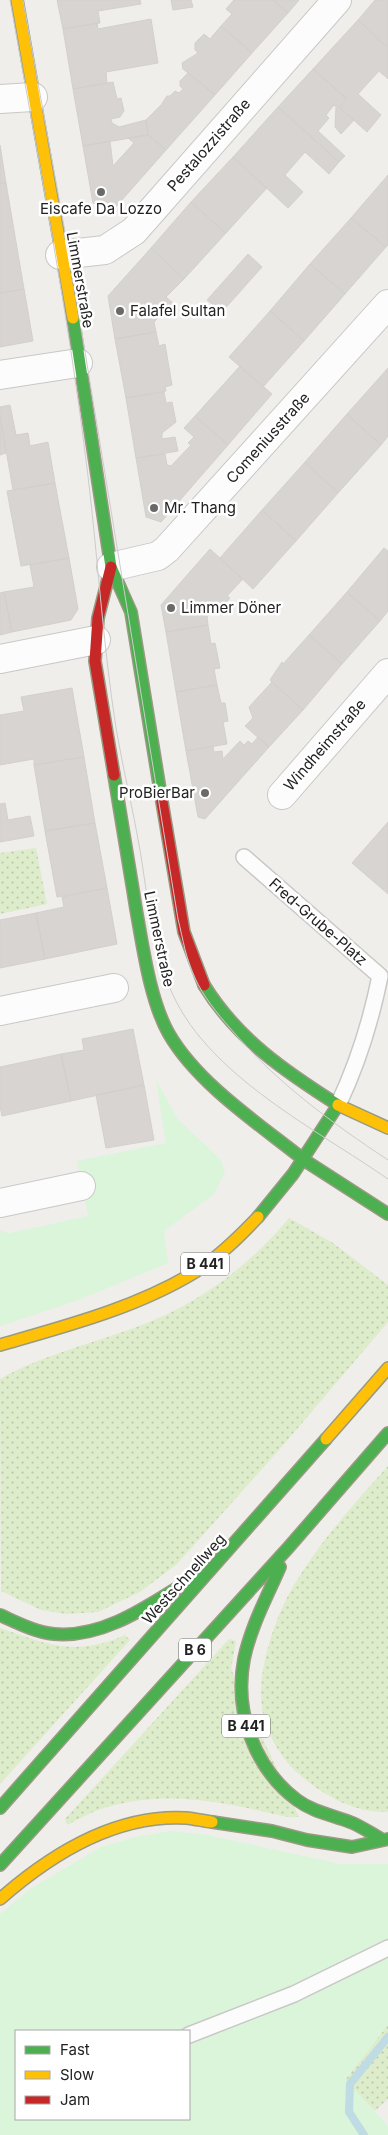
<svg xmlns="http://www.w3.org/2000/svg" width="388" height="2135" viewBox="0 0 388 2135" font-family="Inter,sans-serif">
	<style>
		.grass { fill: url(#grass-dots) }
		.park { fill: #daf5da; fill-rule: evenodd }
		.lines { fill: none; stroke-linecap: round; stroke-linejoin: round }
		.stream { stroke: #bfdbe3; stroke-width: 8 }
		.building { fill: #d7d4d2; stroke: #d3d0cc }
		.lane-casing { stroke: #c9c8c7; stroke-width: 18 }
		.street-casing { stroke: #c9c8c7; stroke-width: 30 }
		.fast-casing { stroke: #999a82; stroke-width: 14 }
		.slow-casing { stroke: #999a82; stroke-width: 14 }
		.jam-casing { stroke: #999a82; stroke-width: 14 }
		.lane { stroke: #fdfcfc; stroke-width: 15 }
		.street { stroke: #fdfcfc; stroke-width: 28 }
		.fast { stroke: #4caf50; stroke-width: 11 }
		.slow { stroke: #ffc107; stroke-width: 11 }
		.jam { stroke: #c62828; stroke-width: 11 }
		.tram { stroke: #ccc; stroke-width: 1 }
		.poi-dot { fill: #6a6968; stroke: #fff; stroke-width: 2 }
		.labels { text-anchor: middle; stroke-width: 5; stroke-linejoin: round; paint-order: stroke }
		.shield { fill: #fff; stroke: #646464; stroke-width: 1 }
		.shield-label { font-size: 14px; font-weight: bold; fill: #222 }
		.street-label { font-size: 15px; fill: #222; stroke: #fff }
		.poi-label { font-size: 15px; fill: #222; stroke: #fff; text-anchor: start }
	</style>
	<defs>
		<pattern id="grass-dots" width="8" height="8" patternUnits="userSpaceOnUse" patternTransform="scale(1.25)"><rect width="8" height="8" fill="#ddeccb"/><path d="M2 2h.1M6 6h.1" fill="none" stroke="#bdcaae" stroke-width="1.8" stroke-linecap="round"/></pattern>
	</defs>
	<rect width="100%" height="100%" fill="#f0eeeb"/>
	<!-- grass -->
	<path class="grass" d="M 36,848 L 47,904 L 0,914 L 0,853 Z
		M 289,1218 L 333,1243 L 388,1285 L 388,1322 L 280,1449 L 177,1564 L 140,1592 L 98,1612 L 66,1614 L 41,1610 L 1,1591 L 0,1379 C 44,1354 95,1343 142,1325 C 200,1303 250,1265 289,1218 Z
		M 388,1466 L 388,1812 C 355,1813 324,1796 300,1775 C 281,1759 265,1732 262,1707 C 257,1673 273,1624 289,1594 C 315,1547 352,1506 388,1466 Z
		M 0,1628 C 49,1645 75,1657 125,1635 L 130,1640 L 0,1784 Z
		M 229,1639 L 236,1641 L 231,1669 L 299,1817 L 287,1817 C 222,1802 164,1788 98,1810 C 88,1814 77,1820 67,1825 L 65,1819 Z
		M 388,2025 L 388,2099 L 375,2111 L 345,2080 Z"/>
	<!-- park -->
	<path class="park" d="M 156,1080 L 178,1119 L 221,1160 L 225,1173 L 214,1194 L 164,1231 L 168,1263 L 81,1299 L 0,1326 L 0,1230 L 9,1233 L 88,1216 L 77,1161 L 166,1143 Z
		M 171,1831 L 207,1835 L 341,1864 L 388,1864 L 388,2025 L 345,2079 L 388,2126 L 388,2135 L 0,2135 L 0,1914 L 30,1889 L 101,1847 L 135,1837 ZM 16,2031 L 189,2031 L 189,2119 L 16,2119 Z"/>
	<g class="lines">
		<!-- stream -->
		<path class="stream" d="M 364,2135 L 349,2112 L 350,2084 L 388,2037"/>
	</g>
	<!-- building -->
	<path class="building" d="M 57,0 L 140,0 L 141,4 L 98,11 L 100,23 L 63,29 Z
		M 171,0 L 191,0 L 193,7 L 173,10 Z
		M 234,0 L 273,0 L 288,13 L 252,53 L 221,26 L 232,14 L 226,9 Z
		M 273,0 L 299,0 L 288,13 Z
		M 375,0 L 388,0 L 388,48 L 358,20 Z
		M 151,19 L 158,63 L 106,72 L 107,83 L 73,89 L 63,29 L 97,23 L 98,29 Z
		M 358,20 L 388,48 L 388,79 L 379,71 L 358,94 L 381,115 L 367,132 L 339,107 L 347,99 L 313,69 Z
		M 221,26 L 252,53 L 215,95 L 183,69 L 182,63 L 198,53 L 195,50 L 195,43 L 204,34 L 210,39 Z
		M 313,69 L 347,99 L 339,107 L 354,120 L 341,134 L 335,127 L 336,107 L 334,105 L 326,115 L 329,118 L 318,131 L 345,156 L 339,162 L 278,107 Z
		M 188,73 L 215,95 L 166,150 L 148,135 L 146,120 L 161,105 L 167,96 L 170,96 L 175,91 L 179,93 L 183,89 L 180,86 L 180,81 Z
		M 113,82 L 117,99 L 121,98 L 124,111 L 120,117 L 111,119 L 112,123 L 119,127 L 146,120 L 148,135 L 83,146 L 73,89 Z
		M 278,107 L 339,162 L 329,174 L 305,152 L 285,175 L 303,192 L 288,208 L 233,157 Z
		M 148,135 L 166,150 L 114,209 L 93,203 L 83,146 L 110,141 L 113,166 L 134,143 L 128,138 Z
		M 0,145 L 6,183 L 0,183 Z
		M 233,157 L 267,188 L 226,233 L 191,202 Z
		M 388,175 L 388,245 L 386,247 L 351,218 Z
		M 0,183 L 6,183 L 24,289 L 0,293 Z
		M 191,202 L 226,233 L 184,279 L 151,248 Z
		M 351,218 L 386,247 L 345,294 L 310,264 Z
		M 151,248 L 184,279 L 166,297 L 173,303 L 154,322 L 156,332 L 115,339 L 108,296 Z
		M 248,254 L 262,267 L 222,312 L 207,300 Z
		M 310,264 L 345,294 L 304,341 L 270,311 Z
		M 24,289 L 33,341 L 0,347 L 0,293 Z
		M 270,311 L 304,341 L 263,387 L 229,357 Z
		M 156,332 L 159,346 L 165,344 L 172,385 L 165,387 L 166,391 L 126,398 L 115,339 Z
		M 240,366 L 272,394 L 228,445 L 195,416 Z
		M 388,368 L 388,436 L 381,445 L 347,414 Z
		M 164,392 L 166,403 L 172,402 L 176,422 L 162,433 L 162,439 L 175,437 L 178,451 L 136,458 L 126,398 Z
		M 10,405 L 16,435 L 28,433 L 30,446 L 48,442 L 55,483 L 13,490 L 0,416 L 0,407 Z
		M 347,414 L 381,445 L 338,493 L 305,462 Z
		M 0,416 L 6,453 L 0,455 Z
		M 195,416 L 228,445 L 161,522 L 146,517 L 136,458 L 165,454 L 167,465 L 171,466 L 191,445 L 188,443 L 194,437 L 184,428 Z
		M 305,462 L 338,493 L 296,541 L 262,510 Z
		M 55,483 L 69,558 L 21,566 L 7,491 Z
		M 262,510 L 296,541 L 253,589 L 220,558 Z
		M 384,548 L 388,551 L 388,611 L 380,621 L 347,592 Z
		M 210,549 L 243,579 L 227,596 L 230,598 L 215,615 L 212,612 L 207,617 L 208,625 L 166,632 L 161,605 Z
		M 69,558 L 78,609 L 71,620 L 12,632 L 4,592 L 34,587 L 30,565 Z
		M 4,592 L 12,632 L 0,635 L 0,593 Z
		M 347,592 L 380,621 L 342,664 L 309,635 Z
		M 208,625 L 211,644 L 215,643 L 220,668 L 214,669 L 217,685 L 176,692 L 166,632 Z
		M 309,635 L 342,664 L 303,710 L 270,680 L 282,662 L 283,664 Z
		M 272,682 L 303,710 L 269,747 L 245,726 L 253,718 L 249,707 Z
		M 217,685 L 221,703 L 225,703 L 228,721 L 223,722 L 227,744 L 186,751 L 176,692 Z
		M 72,688 L 84,757 L 34,765 L 34,759 L 0,765 L 0,715 L 24,711 L 21,697 Z
		M 258,737 L 269,747 L 205,819 L 198,817 L 186,751 L 213,746 L 214,752 L 222,751 L 223,759 L 240,741 L 244,745 L 248,741 L 252,744 Z
		M 84,757 L 95,823 L 45,831 L 34,765 Z
		M 5,803 L 8,820 L 30,816 L 34,836 L 0,842 L 0,804 Z
		M 388,822 L 388,894 L 352,863 Z
		M 95,823 L 107,888 L 57,897 L 45,831 Z
		M 107,888 L 117,944 L 45,959 L 36,913 L 64,907 L 62,897 Z
		M 36,913 L 45,959 L 0,968 L 0,920 Z
		M 133,1029 L 144,1085 L 71,1101 L 61,1054 L 84,1050 L 82,1039 Z
		M 61,1054 L 71,1101 L 2,1116 L 0,1107 L 0,1067 Z
		M 144,1085 L 154,1140 L 106,1148 L 96,1095 Z"/>
	<g class="lines">
		<defs>
			<path id="lane" d="M 244,857 L 380,976 C 371,1021 358,1063 338,1105
				M 189,2035 L 294,1994 L 388,1948"/>
			<path id="street" d="M 0,99 L 33,97
				M 60,255 L 105,250 L 134,231 L 337,0
				M 0,375 L 78,363
				M 111,567 L 158,556 L 167,549 L 388,304
				M 0,659 L 96,640
				M 282,795 L 388,673
				M 0,1011 L 114,988
				M 0,1203 L 81,1186"/>
			<path id="fast" d="M 73,318 L 111,567 L 131,612 L 161,796
				M 114,775 C 121,819 129,864 136,909 C 143,947 150,1001 169,1034 C 198,1084 259,1124 304,1160
				M 204,985 C 237,1039 286,1072 338,1105
				M 304,1160 L 388,1214
				M 258,1217 L 293,1174 L 338,1105
				M 280,1567 C 267,1597 251,1626 244,1659 C 234,1711 254,1768 297,1800 C 313,1812 332,1815 350,1822 C 361,1826 372,1834 383,1840
				M 0,1615 C 18,1623 35,1632 54,1634 C 107,1639 156,1600 198,1575
				M 0,1808 L 326,1439
				M 212,1822 L 272,1831 L 307,1840 L 352,1847 L 388,1839
				M 0,1865 L 288,1548 L 388,1433"/>
			<path id="slow" d="M 17,0 L 73,318
				M 338,1105 L 388,1128
				M 0,1345 C 66,1326 136,1308 195,1272 C 219,1257 239,1237 258,1217
				M 326,1439 L 388,1368
				M 0,1899 C 50,1855 116,1814 186,1818 C 195,1819 204,1821 212,1822"/>
			<path id="jam" d="M 111,567 L 98,618 L 95,661 L 114,775
				M 161,796 L 184,932 L 204,985"/>
		</defs>
		<!-- lane casing -->
		<use href="#lane" class="lane-casing"/>
		<!-- street casing -->
		<use href="#street" class="street-casing"/>
		<!-- fast casing -->
		<use href="#fast" class="fast-casing"/>
		<!-- slow casing -->
		<use href="#slow" class="slow-casing"/>
		<!-- jam casing -->
		<use href="#jam" class="jam-casing"/>
		<!-- lane -->
		<use href="#lane" class="lane"/>
		<!-- street -->
		<use href="#street" class="street"/>
		<!-- fast -->
		<use href="#fast" class="fast"/>
		<!-- slow -->
		<use href="#slow" class="slow"/>
		<!-- jam -->
		<use href="#jam" class="jam"/>
		<!-- tram -->
		<path class="tram" d="M 10,0 C 38,158 69,316 88,476 C 98,560 103,644 116,728 C 123,769 133,809 140,850 C 148,898 152,950 173,995 C 211,1077 316,1129 388,1179
			M 23,0 L 69,254 L 178,919 C 183,939 186,960 195,978 C 203,996 217,1013 230,1028 C 276,1082 329,1121 388,1160"/>
	</g>
	<!-- markers -->
	<g class="poi-dot">
		<circle cx="101" cy="192" r="5"/>
		<circle cx="120" cy="311" r="5"/>
		<circle cx="154" cy="508" r="5"/>
		<circle cx="171" cy="608" r="5"/>
		<circle cx="205" cy="793" r="5"/>
	</g>
	<g class="labels">
		<!-- shield labels -->
		<g class="shield">
			<rect x="181" y="1252.5" width="48" height="23" rx="4"/>
			<rect x="179" y="1638.5" width="32" height="23" rx="4"/>
			<rect x="222" y="1714.5" width="48" height="23" rx="4"/>
		</g>
		<g class="shield-label">
			<text x="205" y="1269">B 441</text>
			<text x="195" y="1655">B 6</text>
			<text x="246" y="1731">B 441</text>
		</g>
		<!-- street labels -->
		<g class="street-label">
			<text transform="translate(209 145) rotate(-49)" y="5">Pestalozzistraße</text>
			<text transform="translate(80 280) rotate(80)" y="5">Limmerstraße</text>
			<text transform="translate(268 438) rotate(-48)" y="5">Comeniusstraße</text>
			<text transform="translate(325 745) rotate(-49)" y="5">Windheimstraße</text>
			<text transform="translate(318 922) rotate(41)" y="5">Fred-Grube-Platz</text>
			<text transform="translate(159 939) rotate(78)" y="5">Limmerstraße</text>
			<text transform="translate(184 1579) rotate(-48)" y="5">Westschnellweg</text>
		</g>
		<!-- poi labels -->
		<g class="poi-label">
			<text x="101" y="214" text-anchor="middle">Eiscafe Da Lozzo</text>
			<text x="130" y="316">Falafel Sultan</text>
			<text x="164" y="513">Mr. Thang</text>
			<text x="181" y="613">Limmer Döner</text>
			<text x="195" y="798" text-anchor="end">ProBierBar</text>
		</g>
	</g>
	<!-- legend -->
	<rect x="15" y="2030" width="175" height="90" fill="#ffffff" stroke="#a7a7a7"/>
	<rect x="25" y="2046" width="25" height="8" fill="#4caf50" stroke="#a7a7a7"/>
	<text x="60" y="2055" font-size="15" fill="#222222">Fast</text>
	<rect x="25" y="2071" width="25" height="8" fill="#ffc107" stroke="#a7a7a7"/>
	<text x="60" y="2080" font-size="15" fill="#222222">Slow</text>
	<rect x="25" y="2096" width="25" height="8" fill="#c62828" stroke="#a7a7a7"/>
	<text x="60" y="2105" font-size="15" fill="#222222">Jam</text>
</svg>
